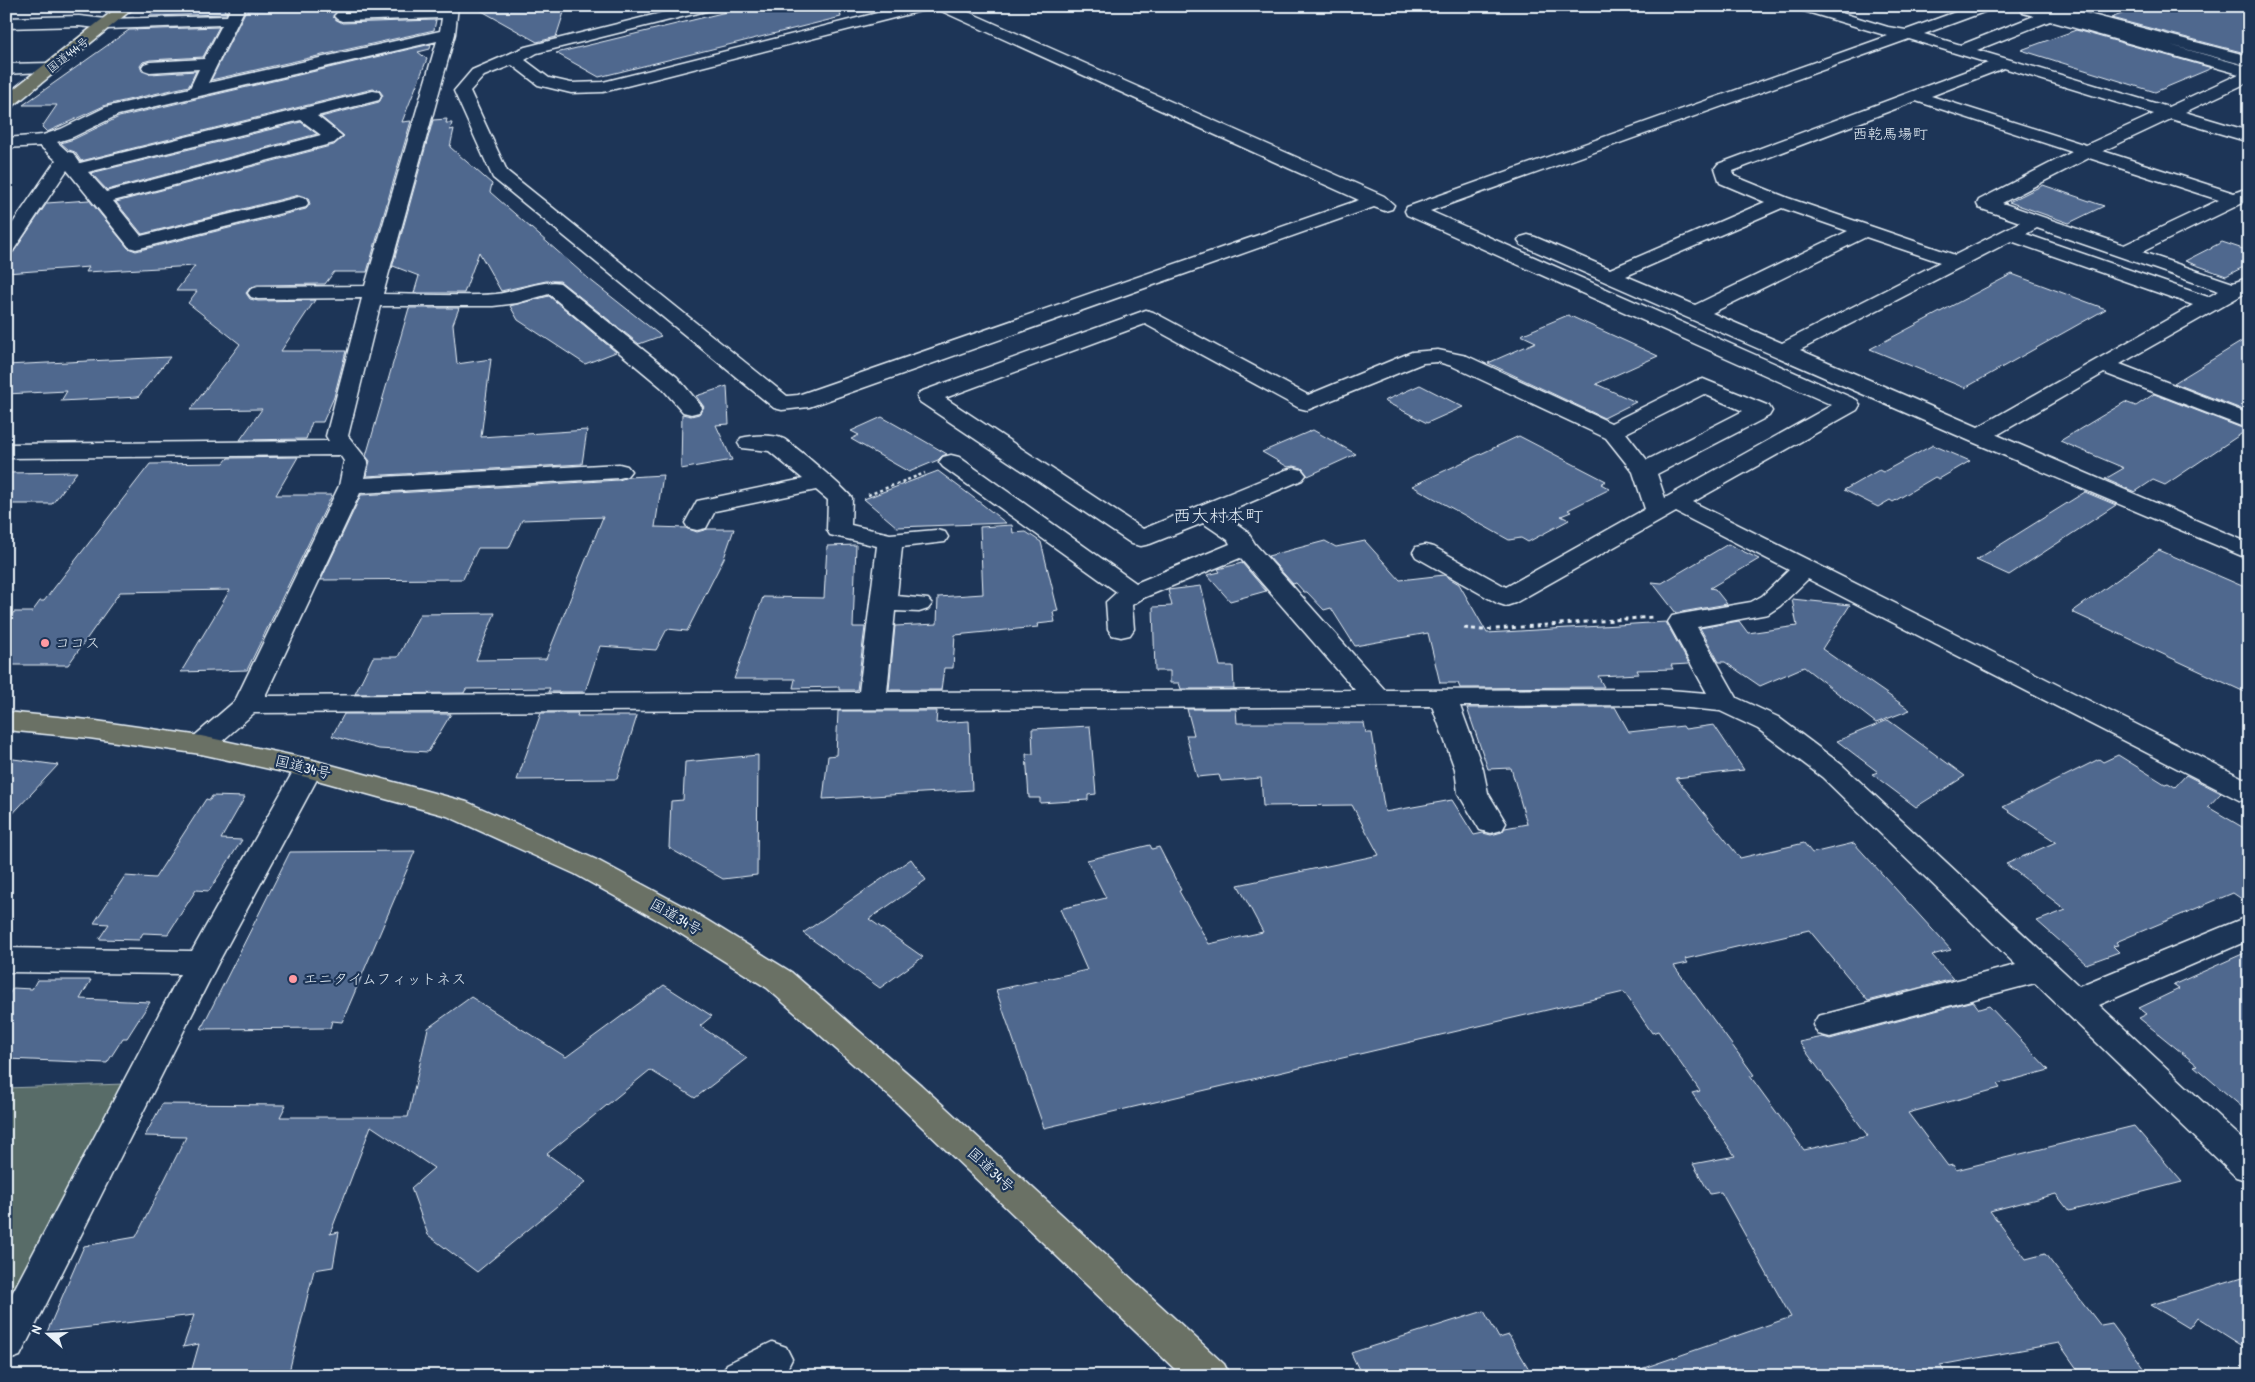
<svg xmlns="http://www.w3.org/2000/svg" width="2255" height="1382" viewBox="0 0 2255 1382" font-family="'Patrick Hand','Klee One',sans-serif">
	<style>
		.green { fill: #586c67; stroke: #a0aeb0 }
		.building { fill: #4f678e; stroke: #e8f1f8 }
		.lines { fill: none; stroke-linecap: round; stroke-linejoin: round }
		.minor-casing { stroke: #e8f1f8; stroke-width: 3 }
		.highway-casing { stroke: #e8f1f8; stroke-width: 3 }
		.path-far1 { stroke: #e8f1f8; stroke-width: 2.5; stroke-dasharray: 3 3; stroke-linecap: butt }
		.path { stroke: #e8f1f8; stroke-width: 3; stroke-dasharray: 4 4; stroke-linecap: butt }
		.minor { fill: #1d3557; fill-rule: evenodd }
		.highway { fill: #6b7165; fill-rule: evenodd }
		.poi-dot { fill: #ff9aa2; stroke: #1d3557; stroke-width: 2 }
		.labels { text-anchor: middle; stroke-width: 4.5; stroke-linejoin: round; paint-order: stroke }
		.far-street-label { font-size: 12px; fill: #e8f1f8; stroke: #1d3557 }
		.far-quarter-label { font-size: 15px; fill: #e8f1f8; stroke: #1d3557 }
		.poi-label { font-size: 15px; fill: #e8f1f8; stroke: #1d3557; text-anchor: start }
		.street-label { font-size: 15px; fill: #e8f1f8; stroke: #1d3557 }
		.quarter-label { font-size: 18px; fill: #e8f1f8; stroke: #1d3557 }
	</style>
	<rect width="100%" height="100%" fill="#1d3557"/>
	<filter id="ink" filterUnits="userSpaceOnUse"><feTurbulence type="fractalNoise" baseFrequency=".02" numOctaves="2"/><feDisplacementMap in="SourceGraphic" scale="10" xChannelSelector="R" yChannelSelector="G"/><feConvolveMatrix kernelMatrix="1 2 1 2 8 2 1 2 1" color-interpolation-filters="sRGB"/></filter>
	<g filter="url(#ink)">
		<!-- green -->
		<path class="green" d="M 124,1084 L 6,1309 L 6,1088 Z"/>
		<!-- building -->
		<path class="building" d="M 162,6 L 227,6 L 224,11 L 227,11 L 226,14 L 149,16 Z
			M 307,6 L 438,6 L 337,11 L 333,17 L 342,23 L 436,20 L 434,30 L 211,80 L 246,10 Z
			M 473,6 L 566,6 L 556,37 L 537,42 Z
			M 751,6 L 839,6 L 841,17 L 599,77 L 556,53 Z
			M 2143,6 L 2249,6 L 2249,54 L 2111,18 Z
			M 219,27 L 203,57 L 150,60 L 143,62 L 140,66 L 142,71 L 150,74 L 196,71 L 189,86 L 106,105 L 47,132 L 42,127 L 57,105 L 23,105 L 129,30 Z
			M 2076,30 L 2212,68 L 2155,92 L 2021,50 Z
			M 431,44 L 430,49 L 418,52 L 427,59 L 402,122 L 411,121 L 367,272 L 334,272 L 325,284 L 257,285 L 250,288 L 246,293 L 250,299 L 258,301 L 315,300 L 281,351 L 346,351 L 334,397 L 323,422 L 312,422 L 306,439 L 240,440 L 262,409 L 190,410 L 240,344 L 188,303 L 197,291 L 176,291 L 195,266 L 86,272 L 89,267 L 6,273 L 6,263 L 47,203 L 89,200 L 128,248 L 136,251 L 306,209 L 310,204 L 308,198 L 299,195 L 142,234 L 116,202 L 334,145 L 344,136 L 321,117 L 379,102 L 383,95 L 379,90 L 373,89 L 81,161 L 75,152 L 69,150 L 61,143 L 74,139 L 119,117 Z
			M 447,119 L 446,123 L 452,123 L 450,130 L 454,129 L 450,147 L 492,184 L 490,192 L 589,279 L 661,336 L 639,344 L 560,281 L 546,281 L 501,291 L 479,252 L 464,293 L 414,293 L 419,276 L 393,266 L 392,268 L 433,120 Z
			M 301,122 L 317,134 L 107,190 L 91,173 Z
			M 2043,185 L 2104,206 L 2069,223 L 2009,202 Z
			M 2222,242 L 2249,251 L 2249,264 L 2226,276 L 2185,261 Z
			M 2012,274 L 2106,309 L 1965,388 L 1870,349 Z
			M 549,296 L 616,352 L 585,364 L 518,320 L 510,306 Z
			M 409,308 L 459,308 L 453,324 L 457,364 L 491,359 L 481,437 L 587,430 L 582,464 L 366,476 L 370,461 L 366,456 Z
			M 1568,315 L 1658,356 L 1596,384 L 1636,402 L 1604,418 L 1488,363 L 1536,342 L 1521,335 Z
			M 2249,337 L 2249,412 L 2174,383 Z
			M 170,357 L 138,397 L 61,401 L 67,391 L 6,394 L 6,365 Z
			M 1420,385 L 1463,407 L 1427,423 L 1384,401 Z
			M 727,386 L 729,424 L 716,425 L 732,460 L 681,469 L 682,414 L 691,416 L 699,414 L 704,407 L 696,396 Z
			M 2154,394 L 2247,430 L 2165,485 L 2153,480 L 2135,492 L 2105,479 L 2124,468 L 2060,441 L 2125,402 L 2136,406 Z
			M 882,417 L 921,439 L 947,454 L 942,456 L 938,460 L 909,472 L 851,439 L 859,435 L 851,431 Z
			M 1313,430 L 1356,454 L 1308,476 L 1302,468 L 1294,466 L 1288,467 L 1262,452 Z
			M 1519,436 L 1606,481 L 1601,484 L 1610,489 L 1568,510 L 1571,512 L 1561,516 L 1569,520 L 1528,542 L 1521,538 L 1509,540 L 1412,486 Z
			M 1933,445 L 1970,461 L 1939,479 L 1935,477 L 1893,502 L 1890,500 L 1878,507 L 1844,490 L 1879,470 L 1883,472 Z
			M 298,457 L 276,495 L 332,495 L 247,670 L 181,672 L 230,590 L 120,592 L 68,665 L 6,665 L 6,621 L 14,612 L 32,612 L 40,601 L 44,601 L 150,464 L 224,463 L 228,458 Z
			M 938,471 L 978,501 L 1006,523 L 897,527 L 864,499 Z
			M 77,472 L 52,504 L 6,504 L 6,473 Z
			M 663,475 L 655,527 L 686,528 L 697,532 L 708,529 L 734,529 L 724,558 L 687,631 L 667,629 L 656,650 L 600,646 L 585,692 L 548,692 L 550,688 L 466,689 L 464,693 L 355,694 L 373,657 L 398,657 L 420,614 L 495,613 L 476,660 L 546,659 L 603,517 L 522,520 L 509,548 L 478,548 L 463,579 L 321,580 L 361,495 L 619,480 L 628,477 Z
			M 2085,492 L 2116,505 L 2009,575 L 1976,560 Z
			M 1012,525 L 1013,533 L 1026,532 L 1041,542 L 1058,611 L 1053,612 L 1055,622 L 1037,624 L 1038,627 L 955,635 L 953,668 L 944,668 L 941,690 L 889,690 L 895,626 L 937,624 L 938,597 L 983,594 L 980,527 Z
			M 1325,541 L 1336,547 L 1365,541 L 1400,580 L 1444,575 L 1459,584 L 1487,633 L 1666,622 L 1689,664 L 1671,665 L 1673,669 L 1637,670 L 1639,674 L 1598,676 L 1604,687 L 1460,688 L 1458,683 L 1440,683 L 1428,633 L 1355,646 L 1331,608 L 1324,610 L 1307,592 L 1304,592 L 1296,583 L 1293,584 L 1268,556 Z
			M 1728,544 L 1759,559 L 1710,588 L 1715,589 L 1727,604 L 1676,613 L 1652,582 L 1662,583 Z
			M 856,545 L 853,627 L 865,627 L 857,690 L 839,690 L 839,687 L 793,688 L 795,679 L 734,679 L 763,597 L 824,598 L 827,546 Z
			M 2159,550 L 2249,589 L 2249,694 L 2072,612 Z
			M 1242,563 L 1266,591 L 1230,601 L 1207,575 L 1220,572 L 1218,569 Z
			M 1201,586 L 1220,666 L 1233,666 L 1234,689 L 1181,689 L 1179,683 L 1170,683 L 1170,671 L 1155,671 L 1153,607 L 1172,606 L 1168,590 Z
			M 1792,599 L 1850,605 L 1822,649 L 1910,710 L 1876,723 L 1804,667 L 1760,686 L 1725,662 L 1719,662 L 1700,628 L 1739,621 L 1748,633 L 1797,626 Z
			M 1615,707 L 1629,732 L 1683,726 L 1685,729 L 1714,725 L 1744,770 L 1676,778 L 1740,858 L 1804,843 L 1812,853 L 1854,843 L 1951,950 L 1932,955 L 1953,979 L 1868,1001 L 1809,930 L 1685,959 L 1688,963 L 1674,966 L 1754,1075 L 1750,1076 L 1804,1150 L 1868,1136 L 1799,1042 L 1823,1037 L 1830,1039 L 1973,1001 L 1979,1009 L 1989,1006 L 2049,1070 L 1997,1084 L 2000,1088 L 1908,1113 L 1948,1166 L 1953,1165 L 1956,1170 L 2134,1126 L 2182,1182 L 2069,1211 L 2056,1194 L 1990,1211 L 2026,1259 L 2045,1254 L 2101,1326 L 2112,1324 L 2150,1376 L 2082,1376 L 2059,1343 L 1940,1365 L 1947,1376 L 1636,1376 L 1635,1371 L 1791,1317 L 1721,1192 L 1710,1194 L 1693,1164 L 1735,1156 L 1692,1093 L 1700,1091 L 1658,1031 L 1652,1033 L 1624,992 L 1044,1128 L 996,990 L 1087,970 L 1060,909 L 1106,898 L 1087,860 L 1150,845 L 1152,849 L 1159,847 L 1181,890 L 1179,891 L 1209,944 L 1263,932 L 1238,885 L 1379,855 L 1352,805 L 1263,806 L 1261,778 L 1221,781 L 1219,775 L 1197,777 L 1186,735 L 1194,735 L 1187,709 L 1236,709 L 1237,723 L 1364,723 L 1366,733 L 1372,733 L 1385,812 L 1452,800 L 1474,835 L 1483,833 L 1491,835 L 1502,832 L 1505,828 L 1527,824 L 1511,768 L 1488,769 L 1467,708 Z
			M 838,711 L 937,711 L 936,723 L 969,721 L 972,790 L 823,799 L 828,756 L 836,755 Z
			M 541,713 L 578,713 L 577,716 L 637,716 L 617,779 L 517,780 Z
			M 344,714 L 451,714 L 428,752 L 379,749 L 332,736 Z
			M 1888,720 L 1965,776 L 1916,807 L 1872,774 L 1878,772 L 1837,741 Z
			M 1090,726 L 1096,794 L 1088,795 L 1088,800 L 1040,803 L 1040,798 L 1029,798 L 1026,754 L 1033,754 L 1032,729 Z
			M 758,755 L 757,875 L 723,879 L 669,848 L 671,801 L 683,800 L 685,762 Z
			M 2118,755 L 2165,784 L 2168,783 L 2175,787 L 2186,775 L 2221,793 L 2208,807 L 2249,831 L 2249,904 L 2233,893 L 2116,942 L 2118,945 L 2113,946 L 2119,952 L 2086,964 L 2037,921 L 2066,910 L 2006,864 L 2056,842 L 2003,807 L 2099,759 L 2103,762 Z
			M 6,758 L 58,765 L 6,821 Z
			M 212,796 L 245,797 L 221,839 L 242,840 L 209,891 L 196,890 L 168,934 L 143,933 L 139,940 L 99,939 L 109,924 L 94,923 L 125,876 L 155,878 L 206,799 L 210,800 Z
			M 415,851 L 342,1022 L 332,1021 L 330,1028 L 201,1029 L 290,852 Z
			M 911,859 L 926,880 L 869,919 L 923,957 L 880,988 L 803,933 Z
			M 2249,951 L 2249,1113 L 2194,1066 L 2197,1065 L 2139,1018 L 2147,1014 L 2139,1008 L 2179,989 L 2173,985 Z
			M 37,980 L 91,980 L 80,999 L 150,1002 L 127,1038 L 123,1038 L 107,1063 L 6,1059 L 6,999 L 13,988 L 32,989 Z
			M 664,985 L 712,1016 L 700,1026 L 747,1058 L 695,1098 L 650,1070 L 547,1154 L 586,1182 L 477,1272 L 428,1235 L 411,1188 L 434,1168 L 371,1126 L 330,1234 L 339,1232 L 333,1267 L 314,1270 L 288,1376 L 190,1376 L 199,1344 L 183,1347 L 194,1315 L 47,1332 L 84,1246 L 136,1237 L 186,1137 L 145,1136 L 162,1104 L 286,1105 L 280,1117 L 408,1117 L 428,1028 L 471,997 L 566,1057 Z
			M 2249,1275 L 2249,1350 L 2197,1317 L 2189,1328 L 2151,1305 Z
			M 1484,1311 L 1499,1338 L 1509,1335 L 1533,1376 L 1362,1376 L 1351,1353 Z"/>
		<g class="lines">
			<defs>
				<path id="minor" d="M 231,6 L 246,6 L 208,83 L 440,31 L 442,18 L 342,21 L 337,19 L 334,16 L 337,13 L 443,9 L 444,6 L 458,6 L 455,34 L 383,294 C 420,294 459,297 496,294 C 513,292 546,279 560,283 L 677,377 L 702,407 L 699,412 L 691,414 L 683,412 L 661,387 L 549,294 L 517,303 L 493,306 L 380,306 L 348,436 L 368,461 L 364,478 L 619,464 L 627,466 L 631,471 L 627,476 L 619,478 L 360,493 L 265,696 L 859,692 L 877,546 L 830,535 L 827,530 L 828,500 L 816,490 L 715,511 L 706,528 L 697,530 L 688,528 L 685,523 L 697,501 L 803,479 L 769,451 L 741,448 L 738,443 L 741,438 C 752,435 773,434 784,439 C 795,446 845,488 852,498 L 851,525 L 890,534 L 936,530 L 945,532 L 948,537 L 945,542 L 902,547 L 897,596 L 928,599 L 932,604 L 928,609 L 919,612 L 895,611 L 887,692 L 1355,690 L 1240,558 L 1143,598 L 1132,605 L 1134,629 L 1130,635 L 1121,637 L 1112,635 L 1108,629 L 1106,602 L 1117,592 L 943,467 L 939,462 L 943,457 L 951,455 L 959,457 L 1136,583 L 1230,544 L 1228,540 L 1203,523 L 1150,544 L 1141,546 L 1132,544 L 920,402 L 917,397 L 920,392 L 1146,310 L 1153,312 L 1308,395 L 1412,352 L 1438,350 L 1467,356 L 1611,423 L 1695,381 L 1703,379 L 1769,406 L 1772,411 L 1769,416 L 1657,474 L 1665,498 L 1832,405 L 1407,215 L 1405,211 L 1407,207 L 1888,36 L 1797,9 L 1795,6 L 1819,6 L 1888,27 L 1906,30 L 1972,6 L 1994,6 L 1992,9 L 1924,34 L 1961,45 L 2034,16 L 2023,13 L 2021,10 L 2023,7 L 2058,6 L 2249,56 L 2249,66 L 2170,45 L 2249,67 L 2249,82 L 2185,112 L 2249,131 L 2249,142 L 2171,119 L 2103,151 L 2234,193 L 2242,190 L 2249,192 L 2249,200 L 2142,252 L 2233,283 L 2244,279 L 2249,280 L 2249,291 L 2120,364 L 2249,414 L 2249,429 L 2104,373 L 1997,435 L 2249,543 L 2249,559 L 1970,441 L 1521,245 L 1518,241 L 1521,237 L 1528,235 L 1535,237 L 1610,269 L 1765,202 L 1720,183 L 1715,168 L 1718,164 L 1988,63 L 1909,39 L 1430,211 L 1857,400 L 1860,405 L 1857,410 L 1693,502 L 2249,781 L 2249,802 L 2239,800 L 1808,579 L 1780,606 L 1768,614 L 1697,627 L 1737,698 L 1778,717 L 1842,765 L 2079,986 L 2249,916 L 2249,940 L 2099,1005 L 2249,1145 L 2249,1181 L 2236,1177 L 2035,983 L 1830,1037 L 1818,1034 L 1813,1025 L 1818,1016 L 2016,965 L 1822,777 L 1758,729 L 1720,711 L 1657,705 L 1460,706 L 1483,769 L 1488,793 L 1506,823 L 1502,830 L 1491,833 L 1480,830 L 1458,793 L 1455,769 L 1432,706 L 254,713 L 211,751 L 201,754 L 191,751 L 187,745 L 191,739 L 235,701 L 339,486 L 344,461 L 340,455 L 6,458 L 6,444 L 329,441 L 326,436 L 362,298 L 258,299 L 251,297 L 248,293 L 251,289 L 258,287 L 365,286 L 437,41 L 118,115 L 73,137 L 57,142 L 68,152 L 73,153 L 80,163 L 373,91 L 379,92 L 381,96 L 379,100 L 317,116 L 342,136 L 334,143 L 113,201 L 141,236 L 299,197 L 306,199 L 308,203 L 306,207 L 136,249 L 129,247 L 67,170 L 13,251 L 6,253 L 6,233 L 56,160 L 40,146 L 6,148 L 6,138 L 43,135 L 61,129 L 106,107 L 190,88 L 199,69 L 150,72 L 144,70 L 142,67 L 144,64 L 150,62 L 204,59 L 222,25 L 106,29 L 79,26 L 6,28 L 6,18 L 79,16 L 106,19 L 227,16 ZM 2050,21 L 2239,74 L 2168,107 L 1977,50 ZM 2004,68 L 2154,114 L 2086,145 L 1931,96 ZM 1916,101 L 2072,152 L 1979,200 L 1977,204 L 1979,208 L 2020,222 L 1955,255 L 1788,198 L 1734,176 L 1733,171 ZM 301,120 L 321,135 L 106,192 L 88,172 ZM 2089,158 L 2219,200 L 2124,245 L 2002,203 ZM 1782,208 L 1848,231 L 1695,305 L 1626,276 ZM 2037,228 L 2219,291 L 2208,297 L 2026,234 ZM 1866,237 L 1940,262 L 1782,343 L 1712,313 ZM 2011,241 L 2193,305 L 1978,427 L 1800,350 ZM 1145,324 L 1299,408 L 1307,410 L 1423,363 L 1438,362 L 1452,366 L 1606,438 L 1633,472 L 1645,509 L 1506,587 L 1434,547 L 1425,545 L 1416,547 L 1413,552 L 1416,557 L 1497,603 L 1506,606 L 1515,603 L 1676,512 L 1789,570 L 1762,596 L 1751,602 L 1681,614 L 1672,616 L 1668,622 L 1707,693 L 1657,689 L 1385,690 L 1255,544 L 1247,531 L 1223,514 L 1302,480 L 1306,475 L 1302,470 L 1294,468 L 1286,470 L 1143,529 L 945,398 ZM 1704,394 L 1743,411 L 1647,460 L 1626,433 Z
					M 689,6 L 716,6 L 714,9 L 537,53 L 525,60 L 549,78 L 571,83 L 603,82 L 905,6 L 931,6 L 929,9 L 603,92 L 571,93 L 538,85 L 512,65 L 484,76 L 470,91 L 507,171 L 787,396 L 798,395 L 1359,200 L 937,9 L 935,6 L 955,6 L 1384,196 L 1394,205 L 1392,209 L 1385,211 L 1374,207 L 809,407 L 782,410 L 774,408 L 493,178 L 454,91 L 472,70 L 525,47 Z
					M 51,63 L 57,65 L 59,68 L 57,71 L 6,74 L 6,64 Z
					M 309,759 L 319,762 L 323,768 L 218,963 L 20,1356 L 6,1361 L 6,1305 L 180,974 L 6,972 L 6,948 L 192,951 L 295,768 L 299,762 Z
					M 772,1342 L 786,1347 L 792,1359 L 786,1371 L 778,1376 L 721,1376 L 727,1364 Z"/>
				<path id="highway" d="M 119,6 L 136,6 L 12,107 L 6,108 L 6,95 Z
					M 6,712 L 89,720 L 201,736 L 309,759 L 467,802 L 597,860 L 692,911 L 791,972 L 921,1085 L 1224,1364 L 1230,1376 L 1182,1376 L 897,1103 L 767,988 L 670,927 L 575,874 L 447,816 L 306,777 L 201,754 L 89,738 L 6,730 Z"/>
			</defs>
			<!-- minor casing -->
			<use href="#minor" class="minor-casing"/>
			<!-- highway casing -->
			<use href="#highway" class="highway-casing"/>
			<!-- path-far1 -->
			<path class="path-far1" d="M 868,495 L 925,473"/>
			<!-- path -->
			<path class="path" d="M 1464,628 L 1482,630 L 1653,617"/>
			<!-- minor -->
			<use href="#minor" class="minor"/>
			<!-- highway -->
			<use href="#highway" class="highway"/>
		</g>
	</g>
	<!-- markers -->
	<g class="poi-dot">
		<circle cx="45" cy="643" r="5"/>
		<circle cx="293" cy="979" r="5"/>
	</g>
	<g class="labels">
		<!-- far-street labels -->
		<g class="far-street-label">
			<text transform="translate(68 55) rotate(-38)" y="4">国道444号</text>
		</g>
		<!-- far-quarter labels -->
		<g class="far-quarter-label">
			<text x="1890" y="139">西乾馬場町</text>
		</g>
		<!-- poi labels -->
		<g class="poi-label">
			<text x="55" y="648">ココス</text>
			<text x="303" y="984">エニタイムフィットネス</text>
		</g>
		<!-- street labels -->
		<g class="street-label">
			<text transform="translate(303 767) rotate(14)" y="5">国道34号</text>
			<text transform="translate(676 917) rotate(30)" y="5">国道34号</text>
			<text transform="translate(991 1170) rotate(43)" y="5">国道34号</text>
		</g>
		<!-- quarter labels -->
		<g class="quarter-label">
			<text x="1218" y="522">西大村本町</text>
		</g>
	</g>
	<!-- margin -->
	<rect width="2255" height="1382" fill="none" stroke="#1d3557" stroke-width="25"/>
	<rect x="12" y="12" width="2230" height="1357" fill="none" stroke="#e8f1f8" stroke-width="2" filter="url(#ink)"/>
	<!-- north arrow -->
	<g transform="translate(48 1334) rotate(290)" stroke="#1d3557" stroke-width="4" paint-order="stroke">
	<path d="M0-4L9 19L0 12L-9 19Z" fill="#e8f1f8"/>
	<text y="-8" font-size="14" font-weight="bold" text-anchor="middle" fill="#e8f1f8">N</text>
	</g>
</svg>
